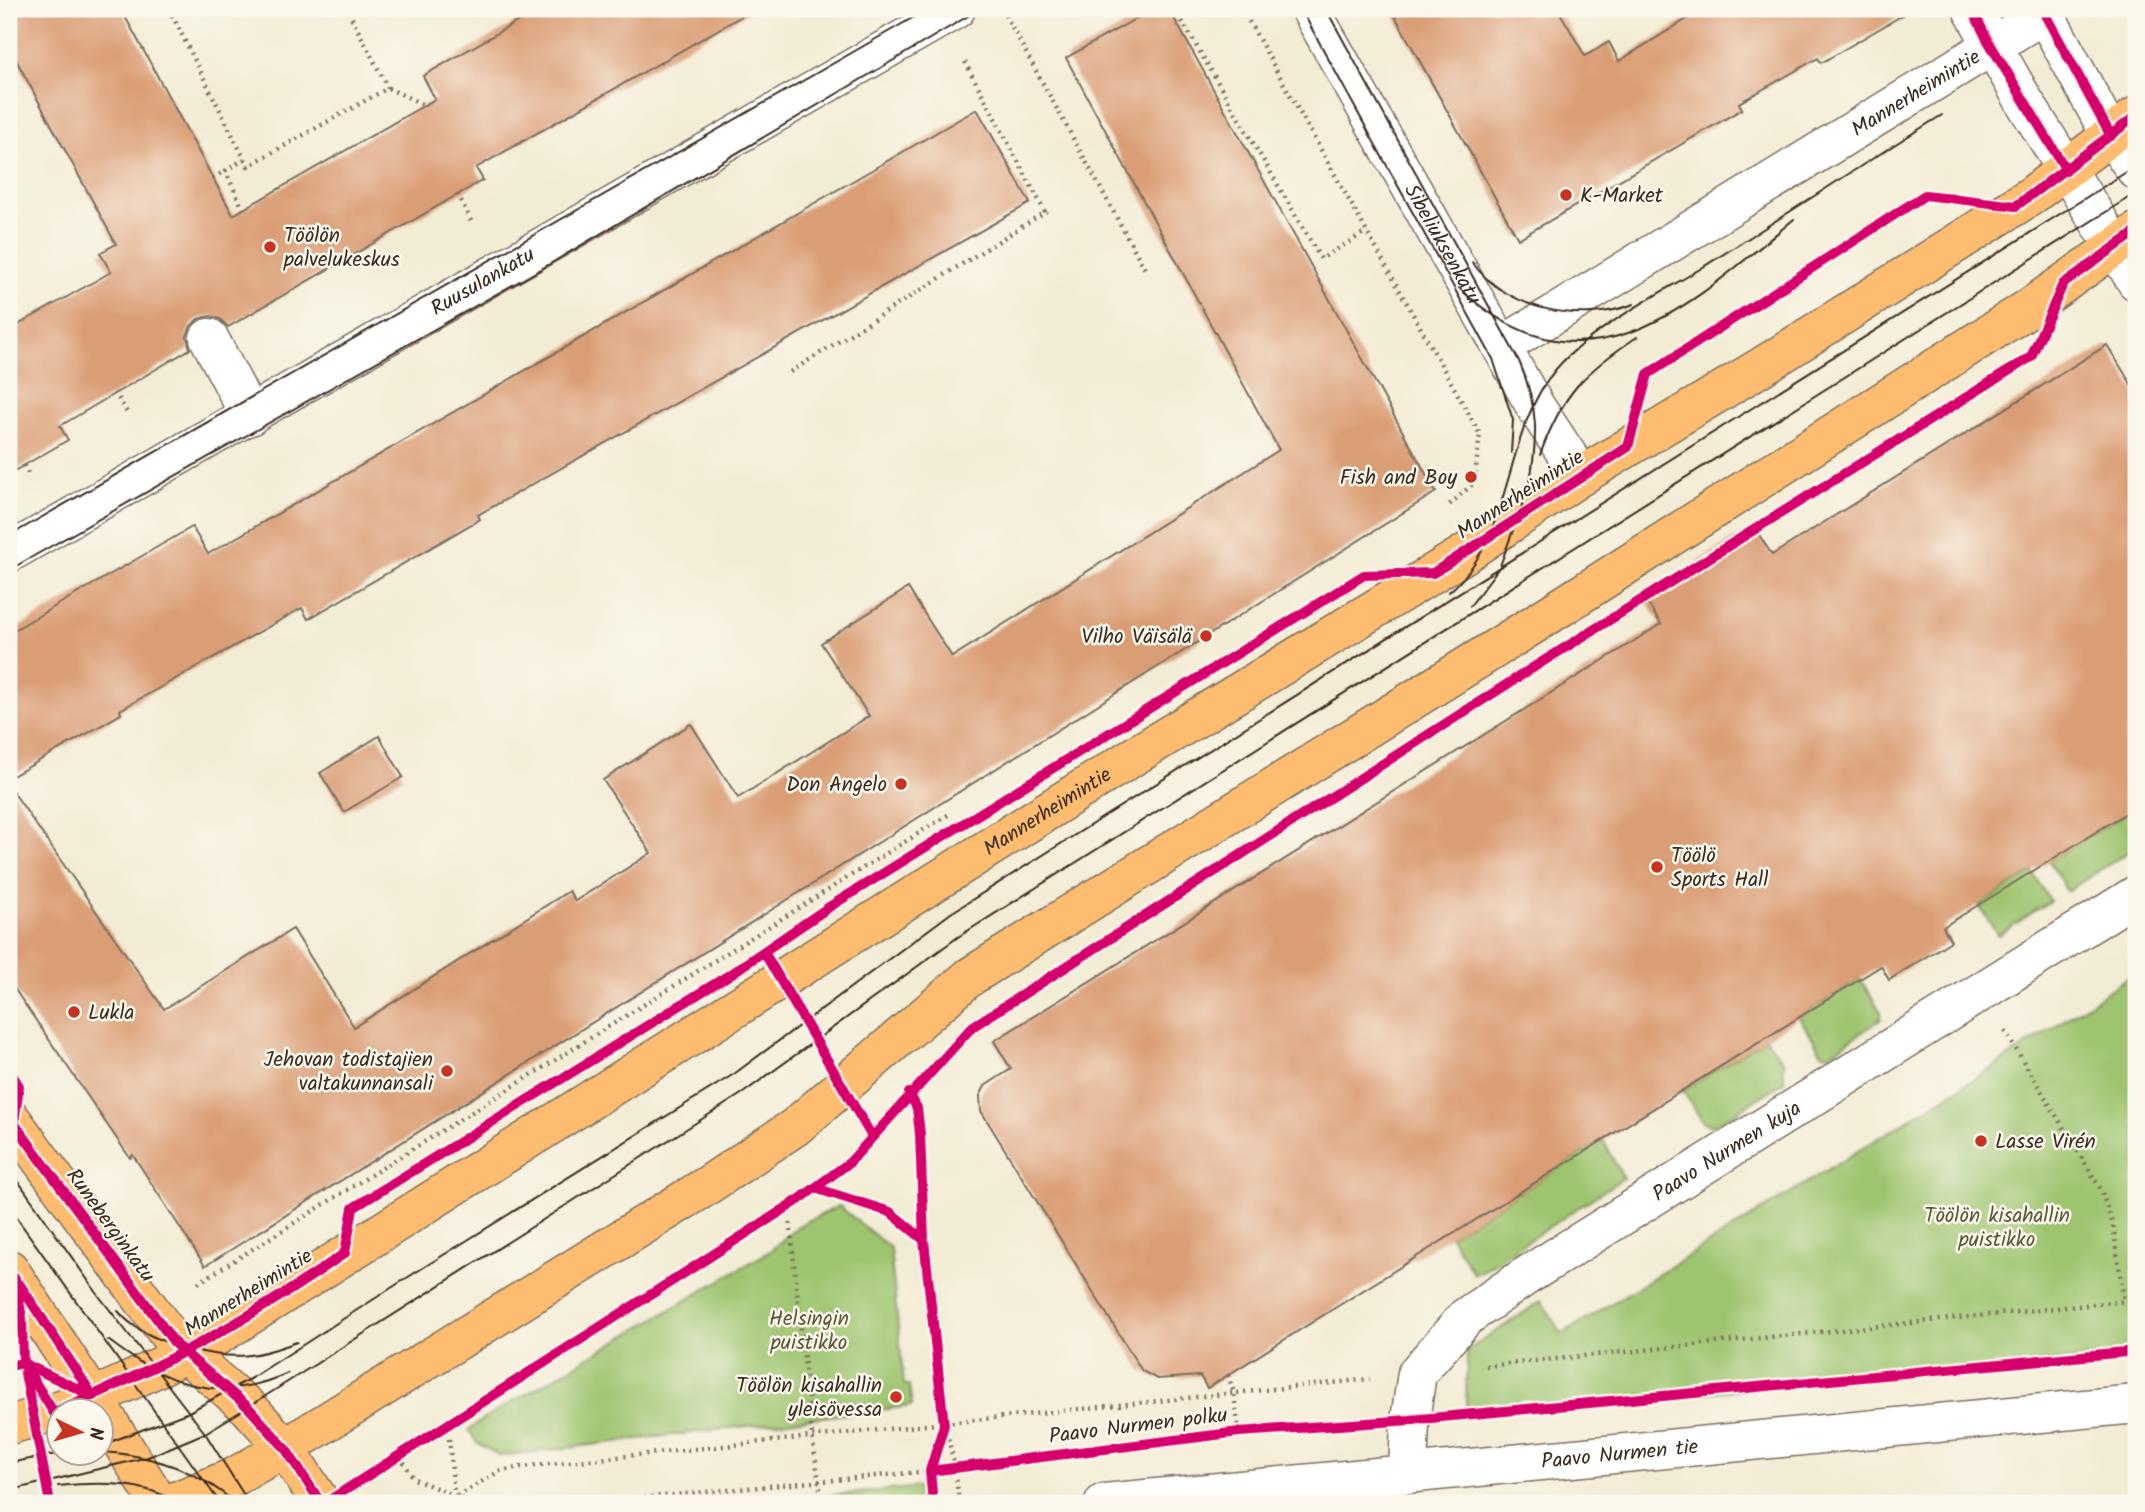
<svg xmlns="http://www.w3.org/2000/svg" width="2145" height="1512" viewBox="0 0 2145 1512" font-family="Kalam,sans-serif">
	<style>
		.green { fill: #9ec46f; stroke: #6c7746; stroke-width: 2 }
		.building { fill: #da9e76 }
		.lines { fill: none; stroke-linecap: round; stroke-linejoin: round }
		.minor-casing { stroke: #7b6e5e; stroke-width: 41 }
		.major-casing { stroke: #7b6e5e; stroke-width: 41 }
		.path { stroke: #7b6e5e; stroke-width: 4.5; stroke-dasharray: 2 5; stroke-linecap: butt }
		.minor { stroke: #fff; stroke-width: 38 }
		.major { stroke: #fdbc70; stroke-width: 38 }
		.tram { stroke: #3b2a1e; stroke-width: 2 }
		.cycleway-casing { stroke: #fbf7ec; stroke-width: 15 }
		.cycleway { stroke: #d6006c; stroke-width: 10 }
		.poi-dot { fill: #c8321e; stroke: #fbf7ec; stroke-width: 2.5 }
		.labels { text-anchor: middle; stroke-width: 5; stroke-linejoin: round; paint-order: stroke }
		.street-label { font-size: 21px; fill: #3b2a1e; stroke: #fbf7ec }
		.poi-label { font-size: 21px; fill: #3b2a1e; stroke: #fbf7ec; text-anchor: start }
		.park-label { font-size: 21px; fill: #595836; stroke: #fbf7ec }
	</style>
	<rect width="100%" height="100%" fill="#fbf7ec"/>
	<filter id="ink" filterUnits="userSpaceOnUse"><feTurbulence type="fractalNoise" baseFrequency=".0143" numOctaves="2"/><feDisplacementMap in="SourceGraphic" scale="14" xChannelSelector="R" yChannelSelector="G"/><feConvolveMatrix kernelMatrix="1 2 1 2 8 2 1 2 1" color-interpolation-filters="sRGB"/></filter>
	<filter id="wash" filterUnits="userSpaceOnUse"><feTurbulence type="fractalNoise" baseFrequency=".00686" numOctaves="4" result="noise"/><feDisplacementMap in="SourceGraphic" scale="28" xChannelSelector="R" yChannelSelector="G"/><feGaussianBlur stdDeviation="1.57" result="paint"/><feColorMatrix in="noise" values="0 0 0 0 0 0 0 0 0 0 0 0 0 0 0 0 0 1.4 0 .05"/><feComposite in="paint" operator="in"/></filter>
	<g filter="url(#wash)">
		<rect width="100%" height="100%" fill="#f3ecd5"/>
		<!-- green -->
		<path class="green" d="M 2136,807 L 2136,847 L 2067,891 L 2049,861 Z
			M 2032,872 L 2050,901 L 1998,935 L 1979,906 Z
			M 2136,972 L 2136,1354 L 1466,1414 L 1467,1351 L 1541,1301 L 1562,1334 L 1997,1065 Z
			M 1860,979 L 1881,1012 L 1881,1019 L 1830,1054 L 1822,1053 L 1799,1017 Z
			M 1766,1038 L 1784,1062 L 1784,1082 L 1717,1124 L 1711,1126 L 1703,1122 L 1683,1091 Z
			M 1603,1140 L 1623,1178 L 1481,1272 L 1474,1274 L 1450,1236 Z
			M 839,1206 L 890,1248 L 904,1385 L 909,1385 L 912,1406 L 500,1456 L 477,1443 L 469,1430 L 482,1420 L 770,1251 L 798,1226 Z
			M 919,1487 L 921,1503 L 752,1503 Z"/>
		<g id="blocks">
			<!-- building -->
			<path class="building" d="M 9,9 L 121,9 L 233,215 L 435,99 L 423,76 L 539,9 L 754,9 L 476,168 L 483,180 L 228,327 L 220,319 L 211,316 L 198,319 L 191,326 L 187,336 L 190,349 L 60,426 L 68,440 L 9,474 L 9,330 L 111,272 L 100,253 L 116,244 L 9,47 Z
				M 1153,9 L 1169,9 L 1436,492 L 205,1266 L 133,1155 L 130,1158 L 9,981 L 9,786 L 164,1009 L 293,929 L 354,1027 L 569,891 L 575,901 L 651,853 L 603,780 L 691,724 L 738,798 L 869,716 L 821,643 L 908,588 L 952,657 L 1279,450 L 1066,58 Z
				M 1391,9 L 1558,9 L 1585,56 L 1609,42 L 1619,61 L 1703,9 L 1913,9 L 1821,63 L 1818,58 L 1739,103 L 1742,109 L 1518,239 Z
				M 977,109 L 1030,203 L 478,515 L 480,519 L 308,619 L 302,608 L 120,710 L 121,714 L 9,778 L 9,633 L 192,527 L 208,554 Z
				M 2107,345 L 2136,392 L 2136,807 L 1943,927 L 1951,941 L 1889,980 L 1881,966 L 1207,1388 L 1200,1376 L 1157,1379 L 1142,1371 L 981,1111 L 980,1096 L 985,1086 L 1011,1069 L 994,1041 L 1661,624 L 1643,596 L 1754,527 L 1772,555 Z
				M 379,736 L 403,777 L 344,812 L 320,773 Z"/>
		</g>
	</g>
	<g filter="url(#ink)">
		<use href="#blocks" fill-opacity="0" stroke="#7b6e5e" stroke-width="2"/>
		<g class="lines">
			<defs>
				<g id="minor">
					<path id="s1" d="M 1310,9 L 1535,406 L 1581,476"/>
					<path d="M 1972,9 L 2024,101 L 2136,281"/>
					<path d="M 2042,9 L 2111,136 L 2136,170"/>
					<path d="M 209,338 L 250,416"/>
					<path id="s2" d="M 1502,346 L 2044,14"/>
					<path id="s3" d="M 9,553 L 956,9"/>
					<path id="s4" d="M 1408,1474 L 1410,1420 L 1417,1373 L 1466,1317 L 1526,1276 L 2136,895"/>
					<path id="s5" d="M 1104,1503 L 2136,1404"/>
				</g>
				<g id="major">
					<path d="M 9,1116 L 176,1345 L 248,1407 L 285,1448 L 321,1503"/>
					<path d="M 9,1269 L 101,1410"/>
					<path d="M 102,1411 L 159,1503"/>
					<path id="s6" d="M 9,1425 C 83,1406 156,1371 222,1333 L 1131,758 L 1463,555 L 1581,476 L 1761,367 L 2031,196 L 2136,116"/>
					<path d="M 171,1503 L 234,1477 L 285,1448 L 705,1187 L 795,1127 L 971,976 L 1536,623 L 2029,308 L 2136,232"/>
				</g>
			</defs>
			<!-- minor casing -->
			<use href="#minor" class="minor-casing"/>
			<!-- major casing -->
			<use href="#major" class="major-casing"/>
			<!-- path -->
			<path class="path" d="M 169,9 L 248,166 L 388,88 L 347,9
				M 1002,9 L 1145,269
				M 1175,9 L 1321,259 L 1367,231
				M 1242,9 L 1480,434 L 1474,483 L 1449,505
				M 388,88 L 424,105
				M 225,170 L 243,209
				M 213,178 L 245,159
				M 458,194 L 471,221
				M 790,372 L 1045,212 L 963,58
				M 115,392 L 129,416
				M 24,465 L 28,474
				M 2005,1031 L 2100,1188 L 2113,1224 L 2124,1301
				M 790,1223 L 812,1435 L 822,1503
				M 198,1283 L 951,813
				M 1486,1366 L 2136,1300
				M 1228,1375 L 1234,1393 L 1239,1432
				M 945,1425 L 955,1467 L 959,1503
				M 449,1439 L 455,1503
				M 400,1456 L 414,1479 L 473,1503
				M 445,1503 L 500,1471 L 521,1467 L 1370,1379
				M 588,1503 L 930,1471"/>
			<!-- minor -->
			<use href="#minor" class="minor"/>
			<!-- major -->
			<use href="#major" class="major"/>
			<!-- tram -->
			<path class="tram" d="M 1301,9 L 1493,359 L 1513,420 L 1511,453
				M 1326,9 L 1519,361 C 1539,408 1538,437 1529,487
				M 1472,262 C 1506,310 1581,325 1634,304
				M 1459,288 C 1586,406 1690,306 1794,219
				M 1540,455 C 1562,394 1584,372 1637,337
				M 9,536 L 928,9
				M 9,570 L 548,265 L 980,9
				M 1449,592 C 1515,536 1502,433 1556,369 C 1588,331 1657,295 1700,269 C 1781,218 1861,165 1942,115
				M 1470,606 L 1500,566 L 1532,478
				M 9,1168 L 99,1296 L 205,1433 L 249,1503
				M 9,1207 L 220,1503
				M 118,1311 C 143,1342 212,1360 250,1355 C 267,1353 282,1347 297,1342
				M 108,1340 C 165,1384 218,1405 288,1373
				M 102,1445 L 189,1412 L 253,1377 L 413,1274 L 734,1074 L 951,913 L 2136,166
				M 102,1452 C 152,1455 197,1469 235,1503
				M 9,1463 L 67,1452
				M 58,1486 C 100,1482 142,1481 179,1503
				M 16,1489 L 148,1457 L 205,1433 L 248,1407 L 743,1093 L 958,937 L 2136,193"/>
			<defs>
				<path id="cycleway" d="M 1972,9 L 1987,39 L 2066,170
					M 2042,9 L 2111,136
					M 764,952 L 871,1135
					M 9,1070 L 19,1086 L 14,1123 L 176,1345 L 248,1407 L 285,1448 L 321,1503
					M 909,1093 L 917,1108 L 920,1134 L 924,1240 L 944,1425 L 930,1471 L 933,1503
					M 815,1188 L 890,1212 L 924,1240
					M 15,1278 L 22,1318 L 23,1363 L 59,1421
					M 20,1285 L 93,1396
					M 9,1366 L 23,1363 L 93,1396
					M 25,1373 L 50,1503
					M 54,1412 C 161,1368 251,1319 345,1253 L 353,1208 L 729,975 L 829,907 L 1364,575 L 1433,573 L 1628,447 L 1648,374 L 1925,195 L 2016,206 L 2136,116
					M 930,1471 L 1239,1432 L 1410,1420 L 2136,1351
					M 325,1503 L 800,1199 L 850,1162 L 972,1027 L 1534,667 L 2031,357 L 2063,284 L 2136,232"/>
			</defs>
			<!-- cycleway casing -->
			<use href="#cycleway" class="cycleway-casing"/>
			<!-- cycleway -->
			<use href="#cycleway" class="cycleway"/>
		</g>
	</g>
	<!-- markers -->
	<g class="poi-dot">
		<circle cx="1566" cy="195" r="7"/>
		<circle cx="270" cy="247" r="7"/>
		<circle cx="1471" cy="477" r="7"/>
		<circle cx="1206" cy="636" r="7"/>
		<circle cx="901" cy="784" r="7"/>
		<circle cx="1657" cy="867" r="7"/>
		<circle cx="74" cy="1012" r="7"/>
		<circle cx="447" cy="1071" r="7"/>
		<circle cx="1981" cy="1141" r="7"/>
		<circle cx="896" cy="1397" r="7"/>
	</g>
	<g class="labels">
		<!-- street labels -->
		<g class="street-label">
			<text dy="7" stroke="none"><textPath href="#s2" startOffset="485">Mannerheimintie</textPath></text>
			<text dy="7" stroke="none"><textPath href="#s1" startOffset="270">Sibeliuksenkatu</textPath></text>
			<text dy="7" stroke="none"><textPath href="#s3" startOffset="546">Ruusulankatu</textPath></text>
			<text transform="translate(1520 494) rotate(-33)" y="7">Mannerheimintie</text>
			<text dy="7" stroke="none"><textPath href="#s6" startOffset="1209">Mannerheimintie</textPath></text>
			<text dy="7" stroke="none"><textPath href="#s4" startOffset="485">Paavo Nurmen kuja</textPath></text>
			<text transform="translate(111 1225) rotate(54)" y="7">Runeberginkatu</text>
			<text transform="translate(248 1292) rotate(-32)" y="7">Mannerheimintie</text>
			<text transform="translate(1138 1425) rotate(-7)" y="7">Paavo Nurmen polku</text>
			<text dy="7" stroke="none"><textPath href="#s5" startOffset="518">Paavo Nurmen tie</textPath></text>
		</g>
		<!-- poi labels -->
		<g class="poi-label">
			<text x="1580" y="202">K-Market</text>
			<text x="284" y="242">Töölön<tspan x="284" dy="24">palvelukeskus</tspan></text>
			<text x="1457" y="484" text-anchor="end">Fish and Boy</text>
			<text x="1192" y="643" text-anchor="end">Vilho Väisälä</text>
			<text x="887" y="791" text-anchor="end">Don Angelo</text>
			<text x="1671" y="862">Töölö<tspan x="1671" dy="24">Sports Hall</tspan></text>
			<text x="88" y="1019">Lukla</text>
			<text x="433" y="1066" text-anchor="end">Jehovan todistajien<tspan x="433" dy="24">valtakunnansali</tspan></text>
			<text x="1995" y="1148">Lasse Virén</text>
			<text x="882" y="1392" text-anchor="end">Töölön kisahallin<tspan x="882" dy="24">yleisövessa</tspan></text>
		</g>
		<!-- park labels -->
		<g class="park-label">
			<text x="1997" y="1222">Töölön kisahallin<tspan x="1997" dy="24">puistikko</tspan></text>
			<text x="809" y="1325">Helsingin<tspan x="809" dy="24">puistikko</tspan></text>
		</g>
	</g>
	<!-- margin -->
	<rect width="2145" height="1512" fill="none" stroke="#fbf7ec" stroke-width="35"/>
	<!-- north arrow -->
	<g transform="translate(80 1432) rotate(95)"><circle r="33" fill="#fbf7ec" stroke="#aea59a" stroke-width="2"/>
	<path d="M0-5L12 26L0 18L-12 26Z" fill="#c8321e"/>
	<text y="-10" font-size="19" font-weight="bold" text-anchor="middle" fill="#3b2a1e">N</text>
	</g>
</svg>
